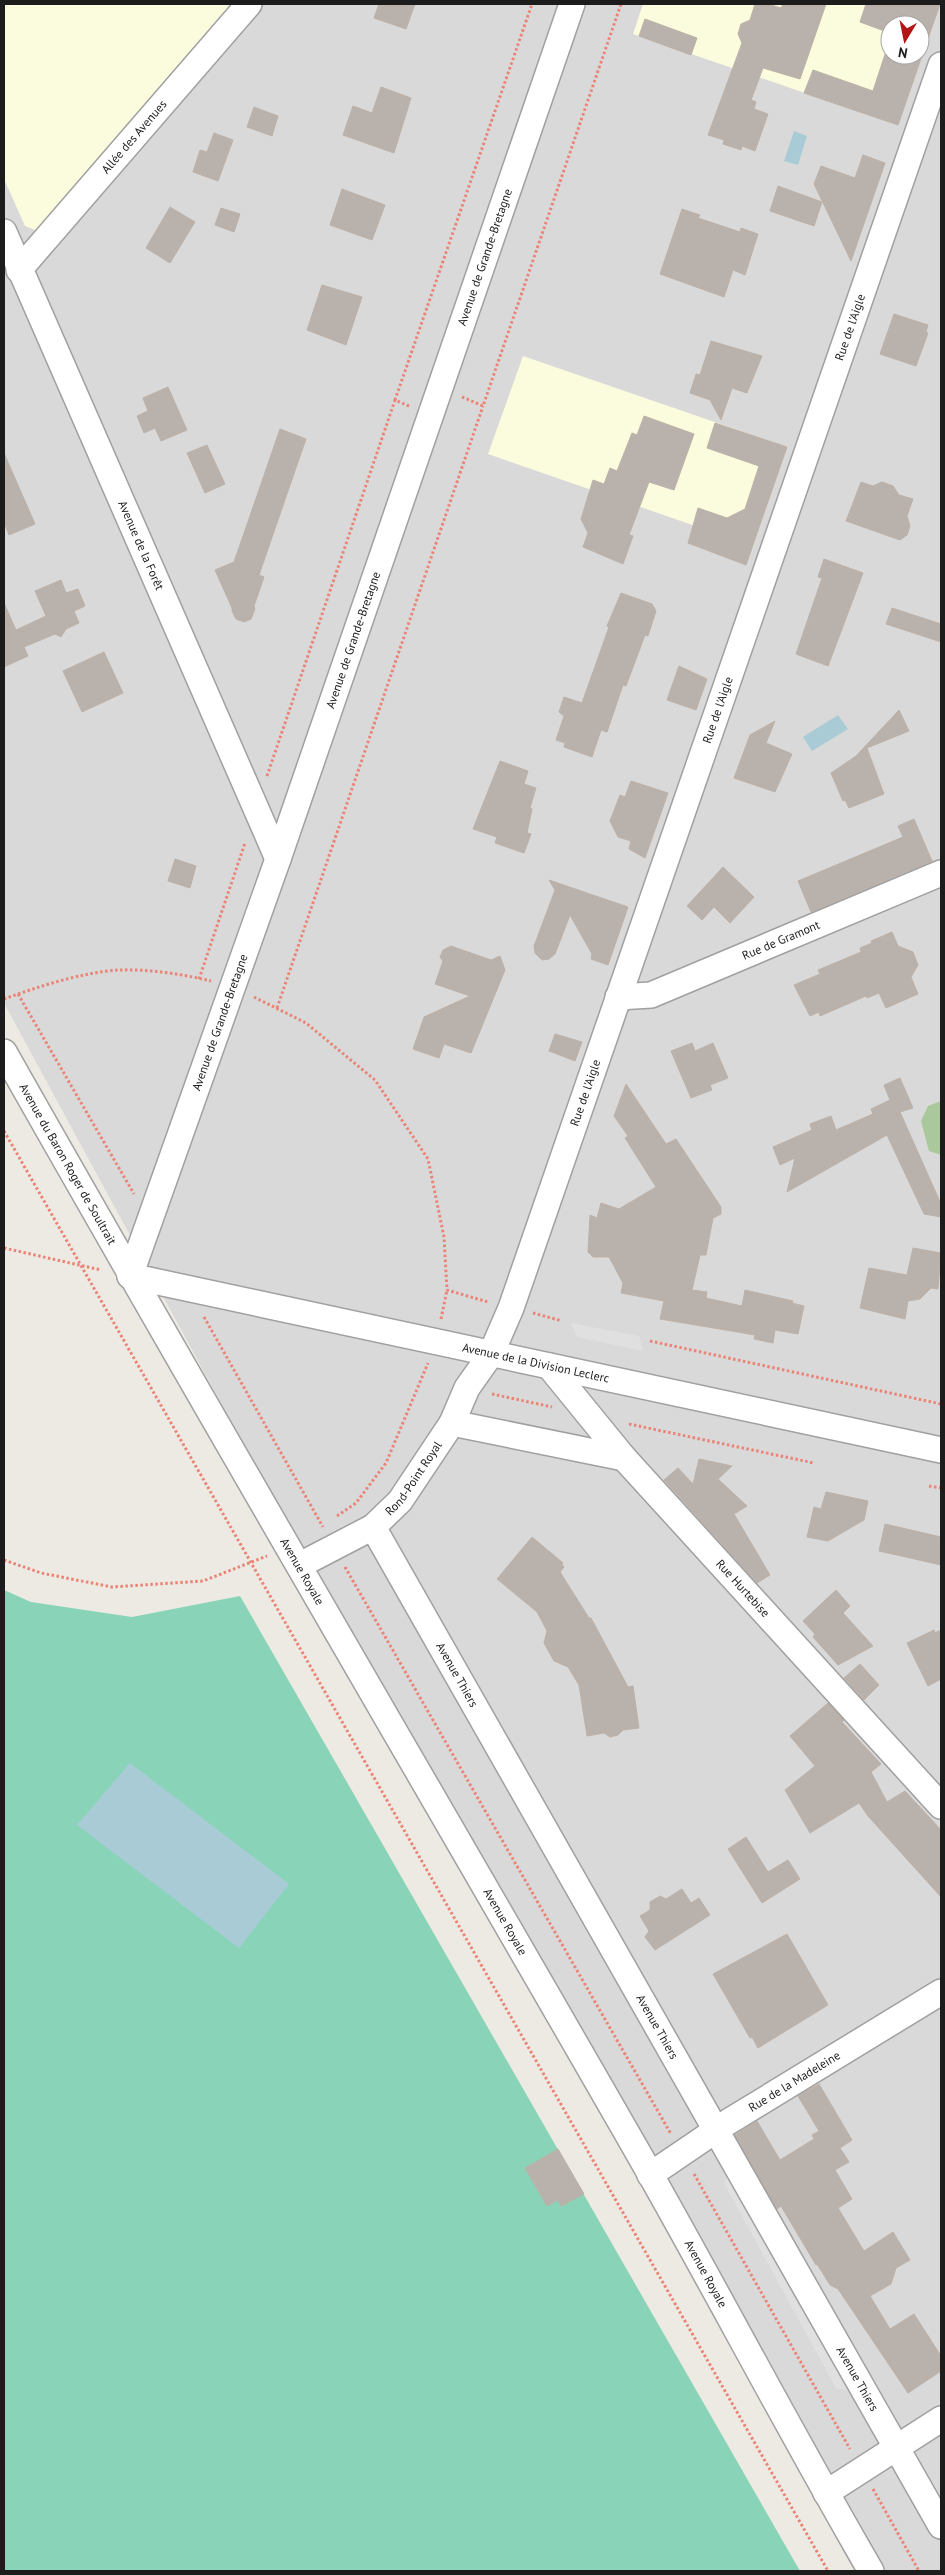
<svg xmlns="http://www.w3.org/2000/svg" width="945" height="2575" viewBox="0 0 945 2575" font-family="'PT Sans',sans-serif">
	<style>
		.residential { fill: #dad9d9; fill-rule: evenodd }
		.education { fill: #fbfbde; fill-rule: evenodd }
		.forest { fill: #a9c89c }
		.pitch { fill: #89d4b8 }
		.parking { fill: #e0e0e0 }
		.water { fill: #a8cbd6 }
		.building { fill: #b9b2ac; stroke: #bdb1a7 }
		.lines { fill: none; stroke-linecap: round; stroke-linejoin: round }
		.minor-casing { stroke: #a0a0a0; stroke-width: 28 }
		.path { stroke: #ea8477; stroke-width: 3; stroke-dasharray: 2.5 2.5; stroke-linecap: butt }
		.minor { stroke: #fff; stroke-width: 25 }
		.labels { text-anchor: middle; stroke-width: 4; stroke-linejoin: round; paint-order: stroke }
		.street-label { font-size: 12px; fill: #1c1c1c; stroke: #fff }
	</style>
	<rect width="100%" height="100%" fill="#edeae3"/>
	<!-- residential -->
	<path class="residential" d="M 4,4 L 941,4 L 941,2571 L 854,2571 L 4,1003 ZM 890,25 L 920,25 L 920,55 L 890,55 Z"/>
	<!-- education -->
	<path class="education" d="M 4,4 L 231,4 L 48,224 L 35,230 L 25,226 L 4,179 Z
		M 643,4 L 887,4 L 934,20 L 898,125 L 633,34 ZM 890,25 L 920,25 L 920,55 L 890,55 Z
		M 523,356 L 787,447 L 753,546 L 488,454 Z"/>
	<!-- forest -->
	<path class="forest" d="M 941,1101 L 941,1155 L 929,1151 L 921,1121 L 928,1106 Z"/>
	<!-- pitch -->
	<path class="pitch" d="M 4,1590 L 31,1602 L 132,1617 L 240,1596 L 800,2571 L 4,2571 Z"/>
	<!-- parking -->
	<path class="parking" d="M 571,1323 L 639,1336 L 643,1351 L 577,1337 Z
		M 730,2173 L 853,2392 L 836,2388 L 724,2183 Z"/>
	<!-- water -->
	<path class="water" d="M 794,131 L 807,136 L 798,165 L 784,161 Z
		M 838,715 L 848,729 L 812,751 L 803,737 Z
		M 130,1763 L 289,1884 L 239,1948 L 77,1825 Z"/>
	<!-- building -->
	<path class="building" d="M 379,4 L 415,4 L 406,29 L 374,18 Z
		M 755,4 L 768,4 L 781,8 L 783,4 L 826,4 L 800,79 L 763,68 L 751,100 L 756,102 L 754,109 L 768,114 L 755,151 L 742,146 L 741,150 L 723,144 L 724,140 L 708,135 L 742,43 L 738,34 L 741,24 L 750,20 Z
		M 866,4 L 940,4 L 898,125 L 804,93 L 813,70 L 873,91 L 890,39 L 890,55 L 920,55 L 920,25 L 890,25 L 890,33 L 860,22 Z
		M 645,19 L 697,38 L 691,55 L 639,36 Z
		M 381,87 L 411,98 L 394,153 L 343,135 L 353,106 L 372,113 Z
		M 254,107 L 278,116 L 272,136 L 247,127 Z
		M 214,133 L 233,140 L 218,181 L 193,172 L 200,150 L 207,152 Z
		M 863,155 L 885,163 L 851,261 L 814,184 L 821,166 L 855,178 Z
		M 778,186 L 822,202 L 814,226 L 770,211 Z
		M 342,189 L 385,205 L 372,240 L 330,225 Z
		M 170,207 L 195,222 L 170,263 L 146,248 Z
		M 221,208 L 240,214 L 234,232 L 215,225 Z
		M 682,209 L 700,215 L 698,218 L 740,232 L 741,228 L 758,234 L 745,275 L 733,270 L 724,297 L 660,274 Z
		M 322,285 L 362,297 L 346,345 L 307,330 Z
		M 894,314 L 928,325 L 926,332 L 928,333 L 916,366 L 880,354 Z
		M 711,341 L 762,356 L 747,393 L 732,388 L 721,420 L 710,400 L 690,393 L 696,374 L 700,375 Z
		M 168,387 L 187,430 L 161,441 L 155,428 L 144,433 L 137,416 L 148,411 L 143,398 Z
		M 644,416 L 694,434 L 674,490 L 649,482 L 629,535 L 633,536 L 623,564 L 583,547 L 588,533 L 581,519 L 593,480 L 604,484 L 610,468 L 617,471 L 632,433 L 637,435 Z
		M 715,423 L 787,447 L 746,565 L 688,543 L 698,508 L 727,518 L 745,509 L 759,466 L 707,448 Z
		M 280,429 L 306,439 L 259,575 L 264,577 L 254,606 L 255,609 L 251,619 L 244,622 L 236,619 L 232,611 L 232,608 L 215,570 L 234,562 Z
		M 207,445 L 225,484 L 205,493 L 187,453 Z
		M 4,453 L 35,524 L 9,535 L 4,522 Z
		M 861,482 L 873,486 L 882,482 L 893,486 L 899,495 L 913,499 L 907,516 L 910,526 L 907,535 L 900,540 L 846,521 Z
		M 824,559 L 863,573 L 828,666 L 796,654 L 822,578 L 818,577 Z
		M 61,580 L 66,593 L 78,589 L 85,606 L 74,611 L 79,623 L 66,629 L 61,637 L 55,634 L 24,647 L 28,656 L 4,667 L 4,603 L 16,630 L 46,616 L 35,591 Z
		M 621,593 L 652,604 L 656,611 L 648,636 L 645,635 L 626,686 L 623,685 L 607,732 L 601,730 L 592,757 L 564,747 L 565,743 L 556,740 L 564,716 L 559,712 L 564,697 L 582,703 L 609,627 L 607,626 Z
		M 892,608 L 941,624 L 941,642 L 886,624 Z
		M 104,652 L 123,693 L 82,712 L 63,671 Z
		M 679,666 L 707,679 L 696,710 L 667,700 Z
		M 899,710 L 909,731 L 867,748 L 884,794 L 849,808 L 845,800 L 843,801 L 831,773 L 856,756 Z
		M 775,721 L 766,743 L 792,754 L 775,792 L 734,778 L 750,735 Z
		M 500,761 L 528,771 L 524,784 L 536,788 L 530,808 L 532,809 L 527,833 L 531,834 L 524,853 L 495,843 L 497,837 L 473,829 Z
		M 631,781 L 668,793 L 645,858 L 629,849 L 631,841 L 618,837 L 610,821 L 620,795 L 625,797 Z
		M 914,819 L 932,861 L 811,912 L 798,881 L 903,837 L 898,826 Z
		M 175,859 L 196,866 L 190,888 L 168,881 Z
		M 723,867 L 754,897 L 730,923 L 714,907 L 702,920 L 687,906 Z
		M 549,880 L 628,907 L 608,965 L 591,959 L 592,954 L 570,915 L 555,954 L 549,959 L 542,960 L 535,953 L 534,946 L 555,890 Z
		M 892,932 L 898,946 L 913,952 L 918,965 L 911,977 L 918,994 L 886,1008 L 879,993 L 867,998 L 866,996 L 820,1016 L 819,1012 L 810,1016 L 794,985 L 820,974 L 818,970 L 861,952 L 860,948 L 872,943 L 871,941 Z
		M 451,946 L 491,960 L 500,956 L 505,970 L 471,1053 L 444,1044 L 439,1058 L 413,1049 L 424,1017 L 470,996 L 435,984 L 443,961 L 440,957 L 443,950 Z
		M 555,1034 L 582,1042 L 575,1061 L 549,1051 Z
		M 692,1043 L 695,1051 L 713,1043 L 728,1078 L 710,1085 L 712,1090 L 691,1098 L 671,1051 Z
		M 900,1078 L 913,1108 L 900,1112 L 941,1204 L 941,1217 L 924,1214 L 887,1135 L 787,1192 L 795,1158 L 780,1165 L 773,1147 L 812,1130 L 810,1124 L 831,1116 L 836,1130 L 873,1114 L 871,1109 L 890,1100 L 884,1085 Z
		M 626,1084 L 666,1144 L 676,1139 L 721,1207 L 721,1214 L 713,1218 L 706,1255 L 700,1255 L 692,1290 L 707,1292 L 706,1298 L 742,1306 L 745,1290 L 793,1301 L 792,1303 L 804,1306 L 798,1334 L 775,1330 L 773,1343 L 754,1339 L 755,1335 L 660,1319 L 664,1301 L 621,1293 L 623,1283 L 609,1257 L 593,1257 L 588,1252 L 590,1215 L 597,1218 L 601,1203 L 619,1209 L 656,1187 L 625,1138 L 628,1136 L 614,1116 Z
		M 913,1248 L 941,1253 L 938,1289 L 931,1288 L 920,1299 L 908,1301 L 905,1319 L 860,1308 L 869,1268 L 907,1275 Z
		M 699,1459 L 732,1466 L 718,1479 L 747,1506 L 734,1514 L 770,1575 L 757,1583 L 664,1480 L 678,1468 L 693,1484 Z
		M 826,1492 L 868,1501 L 864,1520 L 828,1541 L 807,1537 L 814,1507 L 821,1509 Z
		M 885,1524 L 941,1537 L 941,1565 L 879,1551 Z
		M 532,1537 L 563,1563 L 562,1565 L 564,1567 L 560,1572 L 589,1618 L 591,1618 L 628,1687 L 633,1686 L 639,1728 L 623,1730 L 618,1735 L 610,1737 L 604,1733 L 587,1736 L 579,1685 L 568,1667 L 554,1661 L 544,1643 L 547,1631 L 537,1612 L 497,1579 Z
		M 836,1590 L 850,1606 L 843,1613 L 873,1646 L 838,1665 L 813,1637 L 815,1634 L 803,1621 Z
		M 934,1630 L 935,1633 L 941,1630 L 941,1679 L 928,1686 L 907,1643 Z
		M 860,1664 L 879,1685 L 864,1700 L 844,1678 Z
		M 828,1703 L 844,1720 L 842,1722 L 881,1764 L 871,1772 L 887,1802 L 905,1791 L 941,1830 L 941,1897 L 868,1816 L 859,1803 L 810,1833 L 785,1790 L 815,1766 L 790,1736 Z
		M 746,1837 L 768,1872 L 788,1860 L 800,1879 L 762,1903 L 728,1849 Z
		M 682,1889 L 691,1903 L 699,1898 L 710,1915 L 655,1950 L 645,1937 L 649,1931 L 640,1916 L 650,1910 L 650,1902 L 660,1896 L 666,1899 Z
		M 787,1934 L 828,2005 L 758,2048 L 752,2037 L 750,2038 L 713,1974 Z
		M 819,2084 L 852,2140 L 840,2148 L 849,2162 L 835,2170 L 852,2199 L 838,2208 L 864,2251 L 893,2232 L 910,2260 L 896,2268 L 891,2284 L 870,2296 L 890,2329 L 914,2314 L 941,2356 L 941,2371 L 908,2393 L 838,2289 L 830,2285 L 817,2264 L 816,2265 L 781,2206 L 777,2209 L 735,2135 L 757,2121 L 780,2160 L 814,2139 L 812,2135 L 819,2131 L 798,2096 Z
		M 558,2149 L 584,2194 L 561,2206 L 558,2200 L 547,2206 L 525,2168 Z"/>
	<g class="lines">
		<defs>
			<g id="minor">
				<path id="s1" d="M 4,232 L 278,859"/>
				<path id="s2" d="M 19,270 L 249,4"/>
				<path id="s3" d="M 618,997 L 651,995 L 941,873"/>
				<path id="s4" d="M 4,1052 C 212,1420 426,1783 636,2149 C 716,2289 790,2432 871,2571"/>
				<path id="s5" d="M 130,1276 L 278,859 L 572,4"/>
				<path id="s6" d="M 130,1276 L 941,1450"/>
				<path id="s7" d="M 549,1366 L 624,1458 L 941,1806"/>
				<path d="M 452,1423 L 624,1458"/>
				<path id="s8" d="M 373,1527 L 941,2526"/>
				<path id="s9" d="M 300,1565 L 373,1527 L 400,1501 L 452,1423 L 467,1388 L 491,1354 L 511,1308 L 941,65"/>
				<path id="s10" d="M 650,2175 L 728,2122 L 941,1992"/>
				<path d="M 826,2493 L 941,2419"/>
			</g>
		</defs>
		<!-- minor casing -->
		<use href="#minor" class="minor-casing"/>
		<!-- path -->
		<path class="path" d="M 462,397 L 483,406 L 621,4
			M 409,406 L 395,400 L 532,4
			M 267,776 L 395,400
			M 199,979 L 245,843
			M 18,994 L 134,1194
			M 254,997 L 306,1023 L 375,1080 L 428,1159 L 444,1237 L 447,1290 L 488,1302
			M 4,999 C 37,987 83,972 119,970 C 149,969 182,974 211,981
			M 277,1008 L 483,406
			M 4,1131 L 828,2571
			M 4,1248 L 101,1270
			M 533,1313 L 562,1321
			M 204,1317 L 323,1527
			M 441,1319 L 447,1290
			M 650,1341 L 941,1404
			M 492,1394 L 552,1407
			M 629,1424 L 814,1463
			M 929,1486 L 941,1488
			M 337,1516 L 356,1503 L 386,1463 L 428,1363
			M 4,1560 L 41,1573 L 112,1587 L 203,1581 L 267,1556
			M 345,1567 L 671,2134
			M 694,2174 L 850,2449
			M 873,2489 L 919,2571"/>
		<!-- minor -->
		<use href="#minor" class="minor"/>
	</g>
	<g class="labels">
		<!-- street labels -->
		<g class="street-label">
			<text dy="4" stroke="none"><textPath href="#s2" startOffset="176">Allée des Avenues</textPath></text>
			<text dy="4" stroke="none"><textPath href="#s5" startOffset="1079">Avenue de Grande-Bretagne</textPath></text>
			<text dy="4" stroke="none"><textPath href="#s9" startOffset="1381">Rue de l'Aigle</textPath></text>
			<text dy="4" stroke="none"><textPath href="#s1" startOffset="342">Avenue de la Forêt</textPath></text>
			<text dy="4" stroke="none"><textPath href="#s5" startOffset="674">Avenue de Grande-Bretagne</textPath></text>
			<text dy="4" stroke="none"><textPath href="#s9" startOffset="976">Rue de l'Aigle</textPath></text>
			<text dy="4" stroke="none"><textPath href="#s3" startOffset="174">Rue de Gramont</textPath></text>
			<text dy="4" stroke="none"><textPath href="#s5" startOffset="269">Avenue de Grande-Bretagne</textPath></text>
			<text dy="4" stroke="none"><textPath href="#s9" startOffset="571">Rue de l'Aigle</textPath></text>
			<text dy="4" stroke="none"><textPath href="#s4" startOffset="129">Avenue du Baron Roger de Soultrait</textPath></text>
			<text dy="4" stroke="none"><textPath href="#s6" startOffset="415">Avenue de la Division Leclerc</textPath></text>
			<text dy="4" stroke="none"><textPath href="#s9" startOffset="146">Rond-Point Royal</textPath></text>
			<text dy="4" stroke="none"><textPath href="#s4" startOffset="599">Avenue Royale</textPath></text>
			<text dy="4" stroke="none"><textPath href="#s7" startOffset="295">Rue Hurtebise</textPath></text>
			<text dy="4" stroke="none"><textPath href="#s8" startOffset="170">Avenue Thiers</textPath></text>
			<text dy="4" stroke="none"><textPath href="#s4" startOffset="1004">Avenue Royale</textPath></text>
			<text dy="4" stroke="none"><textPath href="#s8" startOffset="575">Avenue Thiers</textPath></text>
			<text dy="4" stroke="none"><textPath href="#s10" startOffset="172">Rue de la Madeleine</textPath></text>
			<text dy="4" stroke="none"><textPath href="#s4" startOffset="1409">Avenue Royale</textPath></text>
			<text dy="4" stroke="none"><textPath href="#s8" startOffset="980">Avenue Thiers</textPath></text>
		</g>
	</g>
	<!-- border -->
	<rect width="945" height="2575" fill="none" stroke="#1c1c1c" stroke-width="10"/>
	<!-- north arrow -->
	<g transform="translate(905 40) rotate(190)"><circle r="24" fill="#ffffff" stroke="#a4a4a4"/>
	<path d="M0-4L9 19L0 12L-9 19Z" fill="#b31715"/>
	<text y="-8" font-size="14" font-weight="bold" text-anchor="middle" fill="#1c1c1c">N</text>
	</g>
</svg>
